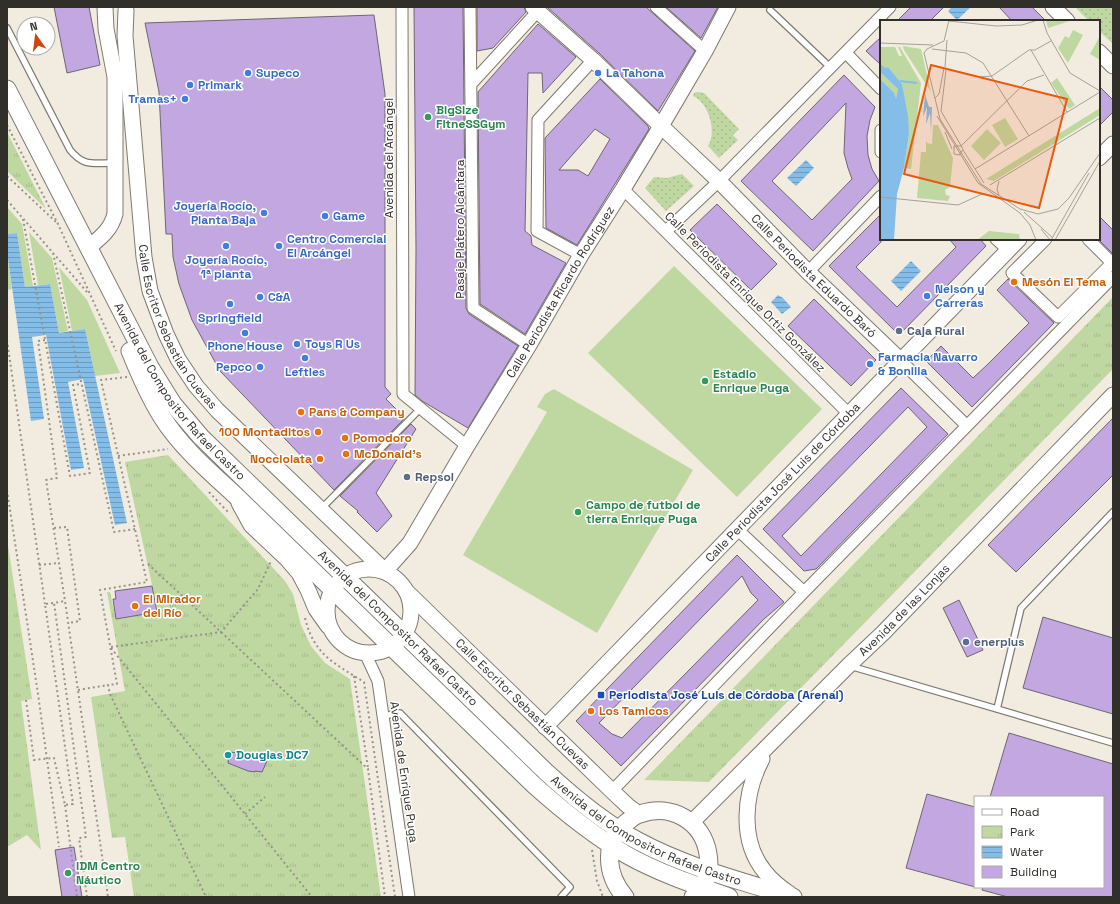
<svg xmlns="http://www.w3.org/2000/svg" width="1120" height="904" viewBox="0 0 1120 904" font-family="'Space Grotesk',sans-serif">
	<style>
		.grass { fill: url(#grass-dots) }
		.park { fill: url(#park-tufts) }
		.garden { fill: #bfd8a2 }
		.water { fill: url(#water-rules) }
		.building { fill: #c3a7e0; stroke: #6c6771; fill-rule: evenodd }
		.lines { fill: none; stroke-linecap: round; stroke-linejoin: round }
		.lane-casing { stroke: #7f796f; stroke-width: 8 }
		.street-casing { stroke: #7f796f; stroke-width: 13 }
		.secondary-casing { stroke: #7f796f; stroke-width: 17 }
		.primary-casing { stroke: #7f796f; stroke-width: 19 }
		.path { stroke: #97938a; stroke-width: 2; stroke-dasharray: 2 3; stroke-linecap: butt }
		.lane { stroke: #fff; stroke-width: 5.5 }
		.street { stroke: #fff; stroke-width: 11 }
		.secondary { stroke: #fff; stroke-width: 15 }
		.primary { stroke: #fff; stroke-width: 17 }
		.shop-dot { fill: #3f7fe0; stroke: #fff; stroke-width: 1.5 }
		.leisure-dot { fill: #2e9e5b; stroke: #fff; stroke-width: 1.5 }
		.food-dot { fill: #e8710a; stroke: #fff; stroke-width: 1.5 }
		.service-dot { fill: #5c6f8a; stroke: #fff; stroke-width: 1.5 }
		.transit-dot { fill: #1a4fb4; stroke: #fff; stroke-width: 1.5 }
		.culture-dot { fill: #0f9aa8; stroke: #fff; stroke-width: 1.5 }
		.labels { text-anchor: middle; stroke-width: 3; stroke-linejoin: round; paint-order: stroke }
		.shop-label { font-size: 12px; font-weight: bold; fill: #366cbe; stroke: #fff; text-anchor: start }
		.leisure-label { font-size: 12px; font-weight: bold; fill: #27864d; stroke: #fff; text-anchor: start }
		.street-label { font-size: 12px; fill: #312f2a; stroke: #fff }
		.food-label { font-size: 12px; font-weight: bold; fill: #c56008; stroke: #fff; text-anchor: start }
		.service-label { font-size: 12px; font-weight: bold; fill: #4e5e75; stroke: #fff; text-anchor: start }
		.transit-label { font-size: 12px; font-weight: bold; fill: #164399; stroke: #fff; text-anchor: start }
		.culture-label { font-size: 12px; font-weight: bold; fill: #0d838f; stroke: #fff; text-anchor: start }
		.inset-river { fill: none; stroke: #84bde8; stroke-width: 2 }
		.inset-road { fill: none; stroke: #a5a097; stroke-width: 1 }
		.view { fill: #e8590c; fill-opacity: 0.15; stroke: #e8590c; stroke-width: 2 }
		.inset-edge { fill: none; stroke: #312f2a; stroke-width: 2 }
	</style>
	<defs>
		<pattern id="grass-dots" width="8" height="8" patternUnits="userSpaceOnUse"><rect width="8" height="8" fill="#bfd8a2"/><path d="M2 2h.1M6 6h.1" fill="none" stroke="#a5ba8c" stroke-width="1.8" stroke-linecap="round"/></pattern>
		<pattern id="park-tufts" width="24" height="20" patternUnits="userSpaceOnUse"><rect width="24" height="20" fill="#bfd8a2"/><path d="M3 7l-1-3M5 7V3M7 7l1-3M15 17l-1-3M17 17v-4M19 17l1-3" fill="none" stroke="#a5ba8c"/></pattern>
		<pattern id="water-rules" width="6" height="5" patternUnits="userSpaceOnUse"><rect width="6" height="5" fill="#84bde8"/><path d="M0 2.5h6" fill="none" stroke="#6d9abc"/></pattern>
	</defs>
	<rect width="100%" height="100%" fill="#f2ece0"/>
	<!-- grass -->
	<path class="grass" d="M 1075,7 L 1113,7 L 1113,44 L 1099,31 L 1099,21 L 1089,21 Z
		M 698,92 L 704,93 L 739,129 L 733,135 L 738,140 L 719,158 L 708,146 C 717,131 709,103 693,96 L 694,93 Z
		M 682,174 L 694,186 L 666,211 L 645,188 L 654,177 L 667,178 Z"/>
	<!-- park -->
	<path class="park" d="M 7,132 L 46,209 L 7,171 Z
		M 1113,297 L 1113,369 L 709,782 L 644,780 Z
		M 168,455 L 285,581 L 293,594 L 301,625 L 311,646 L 325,663 L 350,679 L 381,897 L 134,897 L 125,837 L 112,838 L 91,697 L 125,691 L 107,592 L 110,592 L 116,619 L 158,612 L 125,462 Z
		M 7,539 L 32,699 L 21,701 L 41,850 L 27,835 L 7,847 Z"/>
	<!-- garden -->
	<path class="garden" d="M 7,207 L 22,224 L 33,286 L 25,287 L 17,233 L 7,234 Z
		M 29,232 L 52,258 L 68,331 L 59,333 L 50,284 L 38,285 Z
		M 7,252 L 12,289 L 7,290 Z
		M 674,266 L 822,409 L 737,497 L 588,353 Z
		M 59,267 L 87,300 L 120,373 L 95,376 L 85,329 L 72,331 Z
		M 554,389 L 693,470 L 597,633 L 463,555 L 547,412 L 537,407 L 545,394 Z"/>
	<!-- water -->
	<path class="water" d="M 952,7 L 971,7 L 957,20 L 948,11 Z
		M 806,160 L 814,168 L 796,186 L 787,178 Z
		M 17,233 L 25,287 L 50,284 L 59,333 L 85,329 L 127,523 L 115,525 L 83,379 L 68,382 L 84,468 L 71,470 L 46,335 L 32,337 L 44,419 L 31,421 L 7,252 L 7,234 Z
		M 911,261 L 921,271 L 901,291 L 891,281 Z
		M 778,295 L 783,298 L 791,307 L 782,314 L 771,302 Z"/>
	<!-- building -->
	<path class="building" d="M 54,7 L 89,7 L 100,65 L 67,73 Z
		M 414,7 L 463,7 L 466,308 L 469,314 L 518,346 L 468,428 L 422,401 L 415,395 L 416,249 Z
		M 477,7 L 524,7 L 526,12 L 493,48 L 477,51 Z
		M 547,7 L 646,7 L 695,51 L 658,111 L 599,53 Z
		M 666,7 L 718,7 L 701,38 Z
		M 911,7 L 944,7 L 930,21 L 897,21 Z
		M 999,7 L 1032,7 L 1046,21 L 1012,21 Z
		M 374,15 L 385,94 L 385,387 L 391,394 L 386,399 L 405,418 L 334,490 L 220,371 L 192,320 L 179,284 L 173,257 L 172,234 L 166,234 L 159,92 L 145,23 Z
		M 538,24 L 576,57 L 543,93 L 542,73 L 528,73 L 525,231 L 531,236 L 532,245 L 566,263 L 525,334 L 480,304 L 478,92 Z
		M 881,37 L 881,65 L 866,51 Z
		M 844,75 L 875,107 L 870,120 L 867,136 L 868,155 L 872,169 L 879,181 L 813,251 L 741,181 ZM 846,103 L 844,153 L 848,168 L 852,179 L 812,220 L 772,181 Z
		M 600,79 L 648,126 L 649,129 L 577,245 L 546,228 L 545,138 ZM 595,129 L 610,139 L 588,176 L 578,170 L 559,170 Z
		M 1099,86 L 1113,100 L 1113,112 L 1099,126 Z
		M 717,204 L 777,264 L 751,290 L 690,230 Z
		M 881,214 L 881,242 L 856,267 L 897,307 L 956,247 L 949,239 L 980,239 L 986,246 L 899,335 L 829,266 Z
		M 1099,216 L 1113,230 L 1113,254 L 1098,239 L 1099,239 Z
		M 1008,279 L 1054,323 L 972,407 L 926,361 L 941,346 L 973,378 L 989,363 L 1029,323 L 997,290 Z
		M 814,299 L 876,360 L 851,386 L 788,326 Z
		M 901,388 L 948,434 L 816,569 L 804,571 L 763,529 ZM 908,407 L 927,427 L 801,556 L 782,536 Z
		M 1113,418 L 1113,475 L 1016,572 L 988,545 Z
		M 411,424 L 416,429 L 376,493 L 392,516 L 377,532 L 357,512 L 358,511 L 340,496 Z
		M 737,555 L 784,602 L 764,619 L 621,766 L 576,721 ZM 742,576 L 751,593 L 758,600 L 622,738 L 612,734 L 599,723 Z
		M 152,586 L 157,612 L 116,619 L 113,599 L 116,599 L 115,591 Z
		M 959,600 L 983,650 L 967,657 L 943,608 Z
		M 1043,617 L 1113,638 L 1113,714 L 1023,688 Z
		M 1009,733 L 1113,764 L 1113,897 L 1008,897 L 982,890 L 983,887 L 1103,887 L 1103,797 L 990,797 Z
		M 229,752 L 250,754 L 267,761 L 262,772 L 255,771 L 255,772 L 248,771 L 228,763 Z
		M 927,794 L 975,807 L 975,887 L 906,868 Z
		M 74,847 L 82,897 L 62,897 L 55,850 Z"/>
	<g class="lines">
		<defs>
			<path id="lane" d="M 770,10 L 831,68
				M 7,28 L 70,150 C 84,167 93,163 113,163
				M 321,509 L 421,408
				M 850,666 L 1113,743
				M 997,709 L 1021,608 L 1113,512
				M 383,716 L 400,713 L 570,887 L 561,897"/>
			<path id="street" d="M 402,7 L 403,394 L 467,446
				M 470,7 L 473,308 L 529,345
				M 656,7 L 705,51
				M 846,53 L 881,89
				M 472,83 L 538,11
				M 881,130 L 881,152
				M 623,189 L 849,414
				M 666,231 L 719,181 L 890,7
				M 996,239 L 1008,250
				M 1046,239 L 1012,273 L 1058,317 L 1112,263 L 1088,239
				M 581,255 L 537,231 L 538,120 L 593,60
				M 808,272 L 881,196
				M 900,360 L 967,426
				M 738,530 L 804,592
				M 365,653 L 378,681 L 409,897
				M 612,791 L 804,592 L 1113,277"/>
			<g id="secondary">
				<path id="s1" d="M 533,7 L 593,60 L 661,126 L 719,181 L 808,272 L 900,360"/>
				<path d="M 1053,7 L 1067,21"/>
				<path id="s2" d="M 126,10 L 125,36 L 144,257 L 150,291 L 166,334 L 178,359 L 196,386 L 217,410 L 385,571"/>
				<path d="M 1099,52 L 1113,66"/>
				<path d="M 1099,158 L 1113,144"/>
				<path d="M 88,248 C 100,238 111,230 115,214 L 115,77 L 106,29 L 105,7"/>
				<path d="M 239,503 L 251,525 L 287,559 L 299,573 L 308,590 L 316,609 L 328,626"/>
				<circle cx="369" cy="611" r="42"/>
				<path id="s3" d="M 385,571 L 410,543 L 467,446 L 529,345 L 581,255 L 623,189 L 661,126 L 705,51 L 728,7"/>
				<path id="s4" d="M 407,592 L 612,791 L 628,806 L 639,814"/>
				<path id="s5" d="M 545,727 C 704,565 861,401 1019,239"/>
				<path d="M 762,759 C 744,793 739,841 765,872 C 772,881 781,888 790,894"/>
				<path id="s6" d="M 692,822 L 848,666 L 883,633 L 1113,395"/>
			</g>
			<g id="primary">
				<path id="s7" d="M 7,89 L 150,367 L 173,404 L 201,437 L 545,771 C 573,797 604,823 638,841 C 686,867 741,881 793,897"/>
				<path d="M 130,351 C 139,373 149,397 162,417 C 181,447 209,471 235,495 L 534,785 C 563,811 594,836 627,855 C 659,873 695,885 729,897"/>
				<path d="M 625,897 C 606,875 602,842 627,822 C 631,819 635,815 640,814 C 671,803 703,821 708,854 C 711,871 706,886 693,897"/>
			</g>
		</defs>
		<!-- lane casing -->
		<use href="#lane" class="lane-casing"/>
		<!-- street casing -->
		<use href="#street" class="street-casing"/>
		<!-- secondary casing -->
		<use href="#secondary" class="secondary-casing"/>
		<!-- primary casing -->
		<use href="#primary" class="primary-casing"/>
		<!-- path -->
		<path class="path" d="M 7,125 L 58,224 L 116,351
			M 7,176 L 56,222
			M 7,200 L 87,292
			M 23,219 L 70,476 L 90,473 L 73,385 L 82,384
			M 53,253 L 114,532 L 135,529
			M 7,340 L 45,604
			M 45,340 L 38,341 L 57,478 L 46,480 L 65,601
			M 127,377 L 101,380 L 147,582 L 100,590 L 117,684 L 108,685 L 110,694 L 206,897
			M 118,456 L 168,449
			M 7,490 L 38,694 L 59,847
			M 209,492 L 228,512
			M 54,528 L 67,527 L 80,621 L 68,623
			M 148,564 L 368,769 L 385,897
			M 39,565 L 59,563
			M 305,618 C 314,655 334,663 364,682 L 395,897
			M 111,647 L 221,632 L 258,589 L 271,561
			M 111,648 L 312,897
			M 354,676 L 368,768
			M 78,690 L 108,685
			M 26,700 L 34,760 L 54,758 L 65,805 L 73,804 L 45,604 L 54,603
			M 65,805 L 77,897
			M 245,814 L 265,797
			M 592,850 L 597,881 L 603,897
			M 87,897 L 79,838 L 86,837 L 54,603 L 65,601 L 108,897"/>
		<!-- lane -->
		<use href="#lane" class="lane"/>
		<!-- street -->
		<use href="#street" class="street"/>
		<!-- secondary -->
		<use href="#secondary" class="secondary"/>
		<!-- primary -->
		<use href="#primary" class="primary"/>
	</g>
	<!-- markers -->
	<g class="shop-dot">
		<circle cx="248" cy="73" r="4"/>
		<circle cx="598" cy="73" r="4"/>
		<circle cx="190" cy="85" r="4"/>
		<circle cx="185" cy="99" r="4"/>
		<circle cx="264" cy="213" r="4"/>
		<circle cx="325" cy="216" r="4"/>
		<circle cx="226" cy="246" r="4"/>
		<circle cx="279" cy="246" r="4"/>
		<circle cx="927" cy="296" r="4"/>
		<circle cx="260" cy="297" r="4"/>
		<circle cx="230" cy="304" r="4"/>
		<circle cx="245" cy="333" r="4"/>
		<circle cx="297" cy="344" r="4"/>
		<circle cx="305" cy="358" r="4"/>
		<circle cx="870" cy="364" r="4"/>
		<circle cx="260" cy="367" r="4"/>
	</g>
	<g class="leisure-dot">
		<circle cx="428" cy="117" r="4"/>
		<circle cx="705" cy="381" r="4"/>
		<circle cx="578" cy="512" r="4"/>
		<circle cx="68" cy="873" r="4"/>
	</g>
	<g class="food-dot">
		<circle cx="1014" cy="282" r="4"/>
		<circle cx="301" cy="412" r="4"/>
		<circle cx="318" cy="432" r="4"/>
		<circle cx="345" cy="438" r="4"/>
		<circle cx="346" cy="454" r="4"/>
		<circle cx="320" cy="459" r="4"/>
		<circle cx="135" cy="606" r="4"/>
		<circle cx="591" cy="711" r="4"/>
	</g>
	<g class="service-dot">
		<circle cx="899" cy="331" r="4"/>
		<circle cx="407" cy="477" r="4"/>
		<circle cx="966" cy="642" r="4"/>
	</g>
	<rect class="transit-dot" x="597" y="691" width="8" height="8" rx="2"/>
	<circle class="culture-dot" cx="228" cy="755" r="4"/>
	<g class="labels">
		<!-- shop labels -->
		<g class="shop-label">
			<text x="256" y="77">Supeco</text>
			<text x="606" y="77">La Tahona</text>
			<text x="198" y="89">Primark</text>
			<text x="177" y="103" text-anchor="end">Tramas+</text>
			<text x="256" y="210" text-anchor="end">Joyería Rocío,<tspan x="256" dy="14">Planta Baja</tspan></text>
			<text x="333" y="220">Game</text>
			<text x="287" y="243">Centro Comercial<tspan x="287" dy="14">El Arcángel</tspan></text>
			<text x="226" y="264" text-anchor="middle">Joyería Rocío,<tspan x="226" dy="14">1ª planta</tspan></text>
			<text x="935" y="293">Nelson y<tspan x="935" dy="14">Carreras</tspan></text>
			<text x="268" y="301">C&amp;A</text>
			<text x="230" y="322" text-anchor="middle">Springfield</text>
			<text x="305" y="348">Toys R Us</text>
			<text x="245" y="350" text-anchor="middle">Phone House</text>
			<text x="878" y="361">Farmacia Navarro<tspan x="878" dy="14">&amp; Bonilla</tspan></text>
			<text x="252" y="371" text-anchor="end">Pepco</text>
			<text x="305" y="376" text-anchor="middle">Lefties</text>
		</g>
		<!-- leisure labels -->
		<g class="leisure-label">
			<text x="436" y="114">BigSize<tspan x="436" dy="14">FitneSSGym</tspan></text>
			<text x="713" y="378">Estadio<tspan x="713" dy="14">Enrique Puga</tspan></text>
			<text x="586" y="509">Campo de futbol de<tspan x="586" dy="14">tierra Enrique Puga</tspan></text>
			<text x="76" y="870">IDM Centro<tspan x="76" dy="14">Náutico</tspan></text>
		</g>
		<!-- street labels -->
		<g class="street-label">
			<text transform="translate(389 158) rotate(-90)" y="4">Avenida del Arcángel</text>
			<text transform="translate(460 229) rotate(-90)" y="4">Pasaje Platero Alcántara</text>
			<text dy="4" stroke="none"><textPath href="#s1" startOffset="389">Calle Periodista Eduardo Baró</textPath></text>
			<text dy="4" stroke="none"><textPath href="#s3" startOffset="330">Calle Periodista Ricardo Rodríguez</textPath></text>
			<text transform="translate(745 292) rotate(45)" y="4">Calle Periodista Enrique Ortiz González</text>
			<text dy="4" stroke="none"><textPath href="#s2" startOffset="326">Calle Escritor Sebastián Cuevas</textPath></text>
			<text dy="4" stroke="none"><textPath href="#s7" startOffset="350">Avenida del Compositor Rafael Castro</textPath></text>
			<text dy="4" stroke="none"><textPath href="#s5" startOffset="341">Calle Periodista José Luis de Córdoba</textPath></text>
			<text dy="4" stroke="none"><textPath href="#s6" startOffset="300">Avenida de las Lonjas</textPath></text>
			<text dy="4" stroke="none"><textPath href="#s7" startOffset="674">Avenida del Compositor Rafael Castro</textPath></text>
			<text dy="4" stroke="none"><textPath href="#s4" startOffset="161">Calle Escritor Sebastián Cuevas</textPath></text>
			<text transform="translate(404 772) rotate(82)" y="4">Avenida de Enrique Puga</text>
			<text dy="4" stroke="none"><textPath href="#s7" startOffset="998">Avenida del Compositor Rafael Castro</textPath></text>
		</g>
		<!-- food labels -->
		<g class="food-label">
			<text x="1022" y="286">Mesón El Tema</text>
			<text x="309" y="416">Pans &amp; Company</text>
			<text x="310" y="436" text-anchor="end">100 Montaditos</text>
			<text x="353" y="442">Pomodoro</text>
			<text x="354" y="458">McDonald's</text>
			<text x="312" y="463" text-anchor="end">Nocciolata</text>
			<text x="143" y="603">El Mirador<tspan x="143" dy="14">del Río</tspan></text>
			<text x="599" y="715">Los Tamicos</text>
		</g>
		<!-- service labels -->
		<g class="service-label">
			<text x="907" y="335">Caja Rural</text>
			<text x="415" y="481">Repsol</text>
			<text x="974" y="646">enerplus</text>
		</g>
		<!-- transit labels -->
		<g class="transit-label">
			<text x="609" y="699">Periodista José Luis de Córdoba (Arenal)</text>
		</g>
		<!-- culture labels -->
		<g class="culture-label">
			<text x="236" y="759">Douglas DC7</text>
		</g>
	</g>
	<!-- overview -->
	<g transform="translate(880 20)">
		<rect width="220" height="220" fill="#f2ece0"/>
		<path d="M 177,58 L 195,85 L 189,89 L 171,63 Z" fill="#bfd8a2"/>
		<path d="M 169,0 L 193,0 L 168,8 L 166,1 ZM 23,26 L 41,29 L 51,72 L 24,30 ZM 0,27 L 15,27 L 19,36 L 22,36 L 18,27 L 20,27 L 41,63 L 31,149 L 24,148 L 29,114 L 22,64 L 8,47 L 6,48 L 0,44 ZM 0,52 L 18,69 L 16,79 L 0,59 ZM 220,88 L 220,95 L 114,161 L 106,159 ZM 53,105 L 58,105 L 73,138 L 70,167 L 65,170 L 66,175 L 70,176 L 68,181 L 37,178 L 41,132 L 46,132 L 46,120 L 47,123 L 52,124 Z" fill="#bfd8a2"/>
		<path d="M 193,10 L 203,15 L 188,43 L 178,28 L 185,16 L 189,18 ZM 220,16 L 220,40 L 210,34 ZM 125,98 L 138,119 L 125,127 L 112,105 ZM 107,109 L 121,123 L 104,140 L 91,126 ZM 109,211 L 139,214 L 140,220 L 97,220 Z" fill="#bfd8a2"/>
		<path d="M 0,44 L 6,48 L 8,47 L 22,64 L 28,96 L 29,114 L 24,148 L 17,174 L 14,220 L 0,220 L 0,59 L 14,73 L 16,79 L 18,69 L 0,52 ZM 45,74 L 49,87 L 52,87 L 51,112 L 50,93 L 46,104 L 47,87 L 43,97 Z" fill="#84bde8"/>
		<path class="inset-river" d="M 20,61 L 37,63"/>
		<path class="inset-road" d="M 69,0 L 64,21 L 47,29 L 44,33 L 60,99 L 101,164 L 140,189M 163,0 L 167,13 L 190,53 L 220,71M 69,1 L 116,6 L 142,5 L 158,0M 0,23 L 53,25M 52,29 L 86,33 L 103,43 L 149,116M 151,30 L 187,92M 65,47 L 67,20M 66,50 L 61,91 L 83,129 L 80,135 L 74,134 L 74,126 L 81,126M 71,50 L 100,57 L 112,56 L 149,30 L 155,30 L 171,21M 55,78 L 59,74 L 64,48M 57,96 L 98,163 L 140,193M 65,112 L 72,129M 81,126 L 147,61 L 164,55M 83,130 L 104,163M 95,149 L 220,72M 110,165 L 220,98M 119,176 L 117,169 L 119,161M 0,177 L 78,185 L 102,174M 140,189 L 158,194 L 178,189 L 189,178 L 220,133M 144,192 L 173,218M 140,193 L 150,205 L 156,220M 161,209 L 170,220M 171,220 L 209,153M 175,220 L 220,141"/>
		<path class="view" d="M 51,45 L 187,79 L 159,188 L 24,154 Z"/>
		<rect width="220" height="220" class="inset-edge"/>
	</g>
	<!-- border -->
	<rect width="1120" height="904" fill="none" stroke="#312f2a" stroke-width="16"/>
	<!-- legend -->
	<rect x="974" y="796" width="130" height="92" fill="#ffffff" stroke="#adacaa"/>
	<rect x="982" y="809" width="20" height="6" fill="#ffffff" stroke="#adacaa"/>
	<text x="1010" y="816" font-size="12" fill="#312f2a">Road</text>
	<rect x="982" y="826" width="20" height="12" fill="url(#park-tufts)" stroke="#adacaa"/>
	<text x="1010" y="836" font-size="12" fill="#312f2a">Park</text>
	<rect x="982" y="846" width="20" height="12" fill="url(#water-rules)" stroke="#adacaa"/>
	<text x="1010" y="856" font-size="12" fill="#312f2a">Water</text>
	<rect x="982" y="866" width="20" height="12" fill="#c3a7e0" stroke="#adacaa"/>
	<text x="1010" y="876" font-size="12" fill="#312f2a">Building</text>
	<!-- north arrow -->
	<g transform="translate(36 36) rotate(346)"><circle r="19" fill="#ffffff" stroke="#adacaa"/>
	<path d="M0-3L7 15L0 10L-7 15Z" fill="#cc4510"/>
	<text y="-6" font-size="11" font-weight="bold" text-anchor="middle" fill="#312f2a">N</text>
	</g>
</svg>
